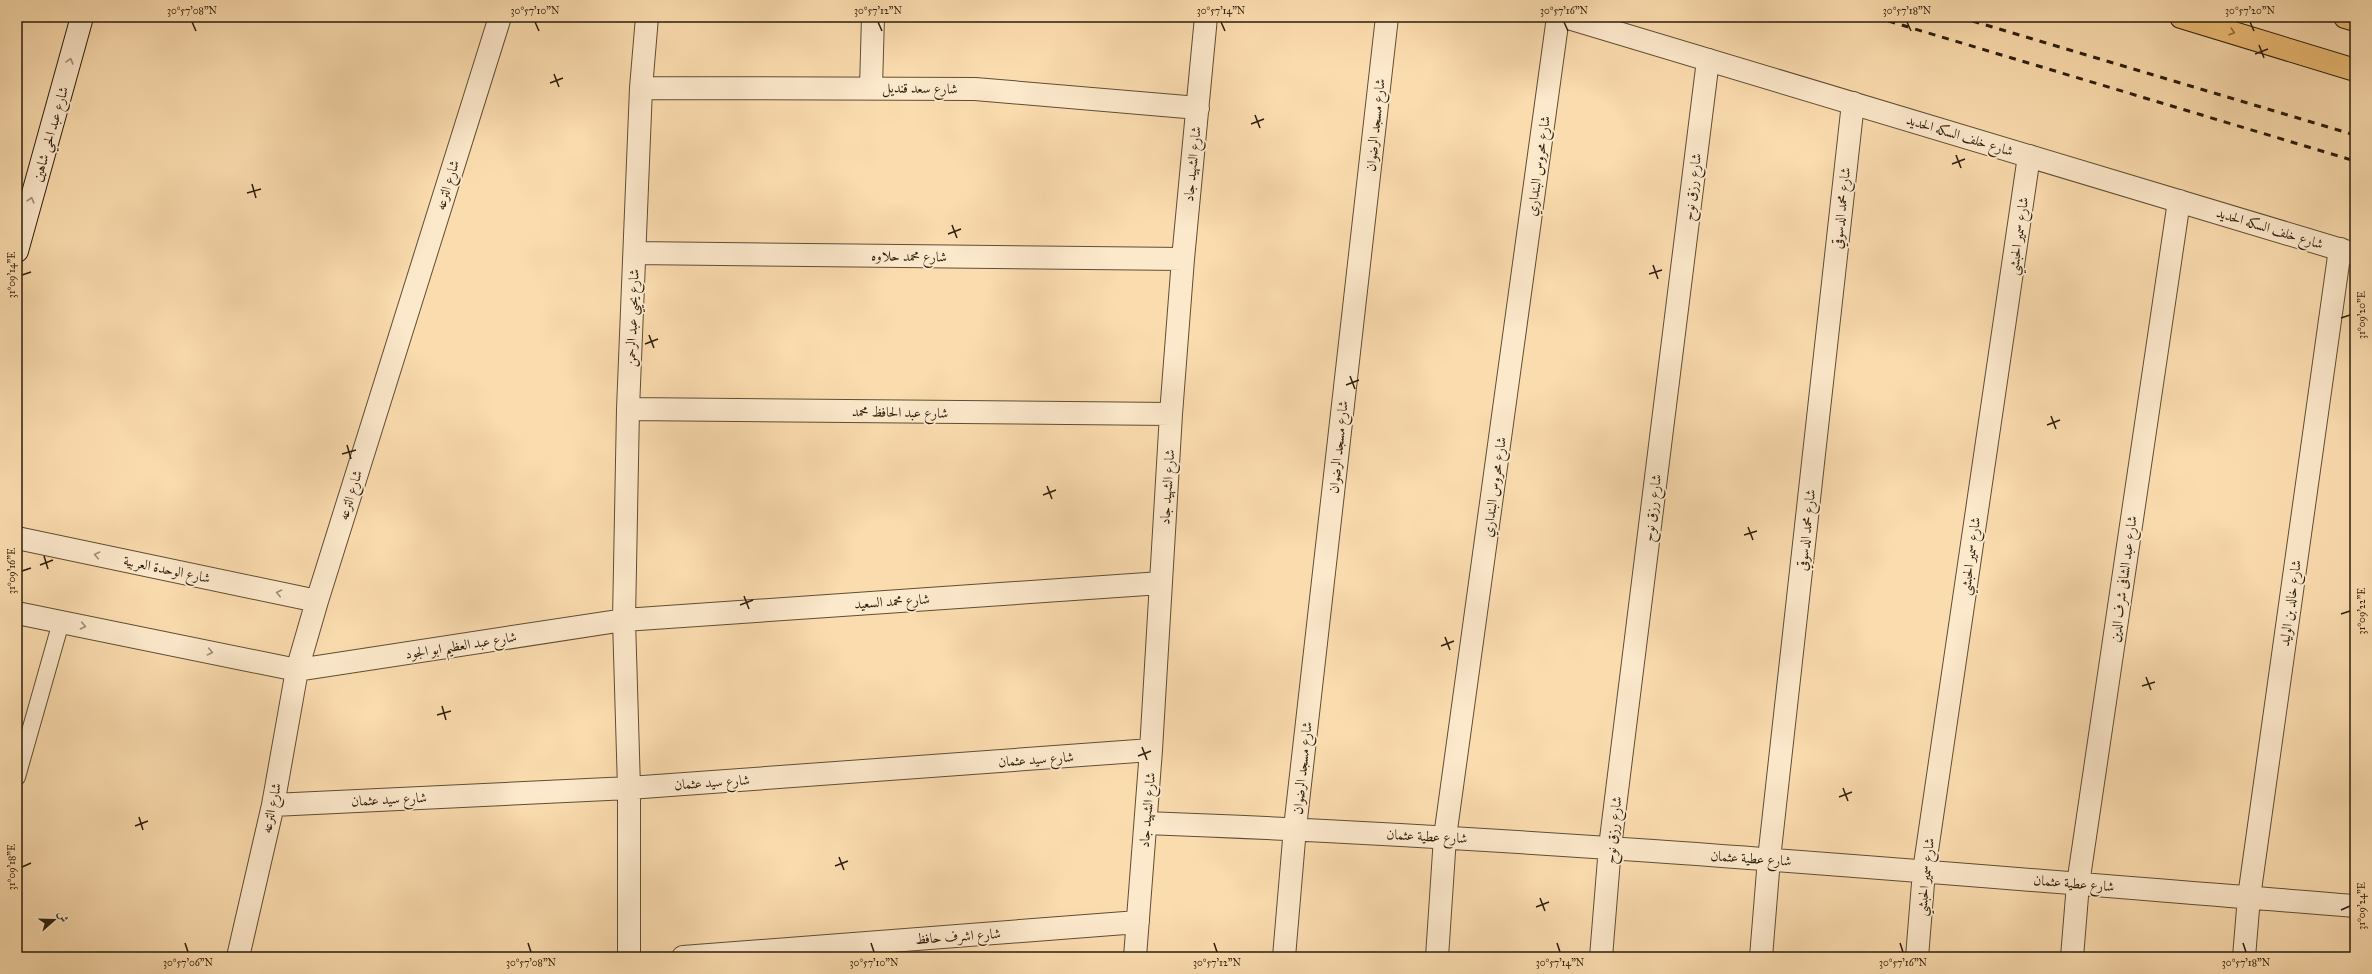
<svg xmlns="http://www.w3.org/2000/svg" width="2372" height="974" viewBox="0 0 2372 974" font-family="'IM FELL Great Primer',Amiri,serif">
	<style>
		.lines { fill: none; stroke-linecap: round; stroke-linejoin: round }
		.service-casing { stroke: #604d33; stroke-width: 18 }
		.minor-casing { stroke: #604d33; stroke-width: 24 }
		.tertiary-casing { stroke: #604d33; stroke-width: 24 }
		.secondary-casing { stroke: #2d1d0a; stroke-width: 24 }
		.primary-casing { stroke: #2d1d0a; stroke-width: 24 }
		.service { stroke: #fce8cb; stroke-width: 16 }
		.minor { stroke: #fce8cb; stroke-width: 22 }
		.tertiary { stroke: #fce8cb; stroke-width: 22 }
		.secondary { stroke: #fce8cb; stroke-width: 22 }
		.primary { stroke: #eebe78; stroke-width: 22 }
		.rail { stroke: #2d1d0a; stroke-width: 3; stroke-dasharray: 7 7; stroke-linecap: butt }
		.oneway { stroke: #8e6e41 }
		.oneway2 { stroke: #9f8d74 }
		.ticks { fill: none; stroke: #2d1d0a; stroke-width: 1.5 }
		.labels { text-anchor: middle; stroke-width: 3.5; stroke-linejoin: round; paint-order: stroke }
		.street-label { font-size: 14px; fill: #2d1d0a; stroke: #fce8cb }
		.neatline { fill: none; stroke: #2d1d0a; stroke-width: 1.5 }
		.ticks-label { font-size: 10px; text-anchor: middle; fill: #2d1d0a }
	</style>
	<rect width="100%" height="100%" fill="#fbdcaf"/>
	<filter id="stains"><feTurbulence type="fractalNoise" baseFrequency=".005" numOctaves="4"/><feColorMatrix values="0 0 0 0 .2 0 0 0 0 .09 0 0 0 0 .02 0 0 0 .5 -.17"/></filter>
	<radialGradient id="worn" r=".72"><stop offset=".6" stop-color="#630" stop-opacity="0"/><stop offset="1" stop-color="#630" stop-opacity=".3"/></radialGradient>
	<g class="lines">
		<defs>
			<path id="service" d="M 17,777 L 61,622"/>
			<path id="minor" d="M 871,87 L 873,17
				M 641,88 L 975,89 L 1198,108
				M 635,253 L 1183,259
				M 628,409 L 1171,414
				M 17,538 L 317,601
				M 17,613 L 297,670 L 624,620 L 1161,583
				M 273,805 L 629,788 L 1151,750
				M 1146,823 C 1550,838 1952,874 2355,906
				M 238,957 L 273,805 L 297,670 L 317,601 L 500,17
				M 629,957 L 629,788 L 624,620 L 628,409 L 641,88 L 647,17
				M 683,957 L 1138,922
				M 1135,957 L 1151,750 L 1171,414 L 1183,259 L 1206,17
				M 1284,957 L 1295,828 L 1387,17
				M 1437,957 L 1445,837 L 1558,17
				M 1601,957 L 1610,847 L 1708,60
				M 1761,957 L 1769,859 L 1853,103
				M 1917,957 L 1924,871 L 2029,156
				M 2072,957 L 2078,884 L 2179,201
				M 2244,957 L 2249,897 L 2340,249"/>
			<path id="tertiary" d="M 1565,17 L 2355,254"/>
			<path id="secondary" d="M 17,251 L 82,17"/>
			<path id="primary" d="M 2181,17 L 2355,70
				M 2345,17 L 2355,20"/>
		</defs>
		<!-- service casing -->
		<use href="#service" class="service-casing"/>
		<!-- minor casing -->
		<use href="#minor" class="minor-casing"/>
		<!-- tertiary casing -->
		<use href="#tertiary" class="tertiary-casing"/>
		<!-- secondary casing -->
		<use href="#secondary" class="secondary-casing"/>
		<!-- primary casing -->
		<use href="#primary" class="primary-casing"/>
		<!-- service -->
		<use href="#service" class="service"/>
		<!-- minor -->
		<use href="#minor" class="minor"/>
		<!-- tertiary -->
		<use href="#tertiary" class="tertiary"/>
		<!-- secondary -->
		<use href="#secondary" class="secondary"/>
		<!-- primary -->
		<use href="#primary" class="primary"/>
		<!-- rail -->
		<path class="rail" d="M 1875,17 L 2355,161
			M 1959,17 L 2355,135"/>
	</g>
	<!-- one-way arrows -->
	<defs><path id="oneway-chevron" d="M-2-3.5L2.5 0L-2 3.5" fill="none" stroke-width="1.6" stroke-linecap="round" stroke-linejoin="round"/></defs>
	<use class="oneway" href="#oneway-chevron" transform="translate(2232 32) rotate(17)"/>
	<g class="oneway2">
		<use href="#oneway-chevron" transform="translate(70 61) rotate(-74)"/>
		<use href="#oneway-chevron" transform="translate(31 200) rotate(-74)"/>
		<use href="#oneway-chevron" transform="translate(97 555) rotate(-168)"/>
		<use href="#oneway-chevron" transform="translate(279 593) rotate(-168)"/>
		<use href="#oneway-chevron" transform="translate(83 626) rotate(12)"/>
		<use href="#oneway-chevron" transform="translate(210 652) rotate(12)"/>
	</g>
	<!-- ticks -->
	<path class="ticks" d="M 192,22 L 196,31M 535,22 L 539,31M 878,22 L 882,31M 1221,22 L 1225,31M 1564,22 L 1568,31M 1907,22 L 1911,31M 2250,22 L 2254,31M 2259,45 L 2264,58M 2255,54 L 2268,49M 554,74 L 559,87M 550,83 L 563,78M 1255,115 L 1260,128M 1251,124 L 1264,119M 1956,155 L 1961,168M 1952,164 L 1965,159M 252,184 L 256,198M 247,193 L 261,189M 952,225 L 957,238M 948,234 L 961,229M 1653,265 L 1658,279M 1649,274 L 1662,270M 22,275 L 31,272M 2341,318 L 2350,315M 649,335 L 654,348M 645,344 L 658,339M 1350,376 L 1355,389M 1346,385 L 1359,380M 2051,416 L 2056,429M 2047,425 L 2060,420M 347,445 L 351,459M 342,454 L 356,450M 1047,486 L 1052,499M 1043,495 L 1056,490M 1748,527 L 1753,540M 1744,535 L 1757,531M 44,556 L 48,569M 40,565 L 53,560M 22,571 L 31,568M 744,596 L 749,609M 740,605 L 753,600M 2341,614 L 2350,611M 1445,637 L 1450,650M 1441,646 L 1454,641M 2146,677 L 2151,690M 2142,686 L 2155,682M 442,706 L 446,720M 437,715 L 451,711M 1142,747 L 1147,760M 1138,756 L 1151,751M 1843,788 L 1848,801M 1839,797 L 1852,792M 139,817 L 143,830M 135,826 L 148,821M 839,857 L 844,870M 835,866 L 848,861M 22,867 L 31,863M 1540,898 L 1545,911M 1536,907 L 1549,902M 2341,910 L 2350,906M 185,943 L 188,952M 528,943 L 531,952M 871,943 L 874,952M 1214,943 L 1217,952M 1557,943 L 1560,952M 1900,943 L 1903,952M 2243,943 L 2246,952"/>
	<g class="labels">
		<!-- street labels -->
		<g class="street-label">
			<text transform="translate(920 88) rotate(1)" y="5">شارع سعد قنديل</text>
			<text transform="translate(1375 125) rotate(-84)" y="5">شارع مسجد الرضوان</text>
			<text transform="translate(50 134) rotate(-74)" y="5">شارع عبد الحي شاهين</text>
			<text transform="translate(1960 135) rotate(17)" y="5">شارع خلف السكه الحديد</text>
			<text transform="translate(1192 164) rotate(-84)" y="5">شارع الشهيد جاد</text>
			<text transform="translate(1538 166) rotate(-82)" y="5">شارع محروس البنداري</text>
			<text transform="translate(447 185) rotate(-73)" y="5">شارع الترعه</text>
			<text transform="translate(1692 187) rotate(-83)" y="5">شارع رزق نوح</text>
			<text transform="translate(1841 208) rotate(-84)" y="5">شارع محمد الدسوقي</text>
			<text transform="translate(2270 228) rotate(17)" y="5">شارع خلف السكه الحديد</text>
			<text transform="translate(2018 236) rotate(-82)" y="5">شارع سمير الحبشي</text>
			<text transform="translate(909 256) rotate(1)" y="5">شارع محمد حلاوه</text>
			<text transform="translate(632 318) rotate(-88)" y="5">شارع يحيي عبد الرحمن</text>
			<text transform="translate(900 412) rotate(1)" y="5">شارع عبد الحافظ محمد</text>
			<text transform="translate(1338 447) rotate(-84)" y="5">شارع مسجد الرضوان</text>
			<text transform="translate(1167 487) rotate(-86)" y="5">شارع الشهيد جاد</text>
			<text transform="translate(1494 487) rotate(-82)" y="5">شارع محروس البنداري</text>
			<text transform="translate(350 495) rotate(-73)" y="5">شارع الترعه</text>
			<text transform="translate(1652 508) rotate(-83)" y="5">شارع رزق نوح</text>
			<text transform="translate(1806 530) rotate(-84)" y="5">شارع محمد الدسوقي</text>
			<text transform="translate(1970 556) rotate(-82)" y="5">شارع سمير الحبشي</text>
			<text transform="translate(167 569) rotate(12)" y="5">شارع الوحدة العربية</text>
			<text transform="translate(2123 579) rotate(-82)" y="5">شارع عبد الشافى شرف الدين</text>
			<text transform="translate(892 601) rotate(-4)" y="5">شارع محمد السعيد</text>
			<text transform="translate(2290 603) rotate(-82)" y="5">شارع خالد بن الوليد</text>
			<text transform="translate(461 645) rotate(-9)" y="5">شارع عبد العظيم ابو الجود</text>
			<text transform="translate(1036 759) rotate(-4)" y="5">شارع سيد عثمان</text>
			<text transform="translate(1302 768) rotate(-84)" y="5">شارع مسجد الرضوان</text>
			<text transform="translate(712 782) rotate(-4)" y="5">شارع سيد عثمان</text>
			<text transform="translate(389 799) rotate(-3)" y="5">شارع سيد عثمان</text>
			<text transform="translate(271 808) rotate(-78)" y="5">شارع الترعه</text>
			<text transform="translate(1147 810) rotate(-85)" y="5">شارع الشهيد جاد</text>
			<text transform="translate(1613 830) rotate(-84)" y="5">شارع رزق نوح</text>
			<text transform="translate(1427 836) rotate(3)" y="5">شارع عطية عثمان</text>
			<text transform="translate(1751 858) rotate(4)" y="5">شارع عطية عثمان</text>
			<text transform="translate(1925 877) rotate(-84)" y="5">شارع سمير الحبشي</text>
			<text transform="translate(2074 883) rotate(5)" y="5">شارع عطية عثمان</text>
			<text transform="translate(958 936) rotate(-4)" y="5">شارع اشرف حافظ</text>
		</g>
	</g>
	<!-- margin -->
	<rect width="2372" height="974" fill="none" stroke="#fbdcaf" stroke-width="44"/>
	<!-- north arrow -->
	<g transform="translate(54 920) rotate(70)" stroke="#fce8cb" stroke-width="3" paint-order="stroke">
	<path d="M0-3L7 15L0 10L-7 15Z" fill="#2d1d0a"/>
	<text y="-6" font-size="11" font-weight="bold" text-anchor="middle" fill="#2d1d0a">ش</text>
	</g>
	<rect x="22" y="22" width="2328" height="930" class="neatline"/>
	<g class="ticks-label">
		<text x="192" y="14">30°57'08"N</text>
		<text x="535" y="14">30°57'10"N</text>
		<text x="878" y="14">30°57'12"N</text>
		<text x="1221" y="14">30°57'14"N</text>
		<text x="1564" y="14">30°57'16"N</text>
		<text x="1907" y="14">30°57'18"N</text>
		<text x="2250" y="14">30°57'20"N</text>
		<text transform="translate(11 275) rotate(-90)" y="4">31°09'14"E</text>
		<text transform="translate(2361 315) rotate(-90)" y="4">31°09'20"E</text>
		<text transform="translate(11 571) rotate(-90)" y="4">31°09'16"E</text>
		<text transform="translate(2361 611) rotate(-90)" y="4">31°09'22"E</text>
		<text transform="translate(11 867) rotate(-90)" y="4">31°09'18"E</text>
		<text transform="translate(2361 906) rotate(-90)" y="4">31°09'24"E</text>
		<text x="188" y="966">30°57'06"N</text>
		<text x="531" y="966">30°57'08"N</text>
		<text x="874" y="966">30°57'10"N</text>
		<text x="1217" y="966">30°57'12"N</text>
		<text x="1560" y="966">30°57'14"N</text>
		<text x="1903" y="966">30°57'16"N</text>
		<text x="2246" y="966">30°57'18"N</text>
	</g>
	<rect width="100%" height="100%" filter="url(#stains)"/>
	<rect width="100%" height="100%" fill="url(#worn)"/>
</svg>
